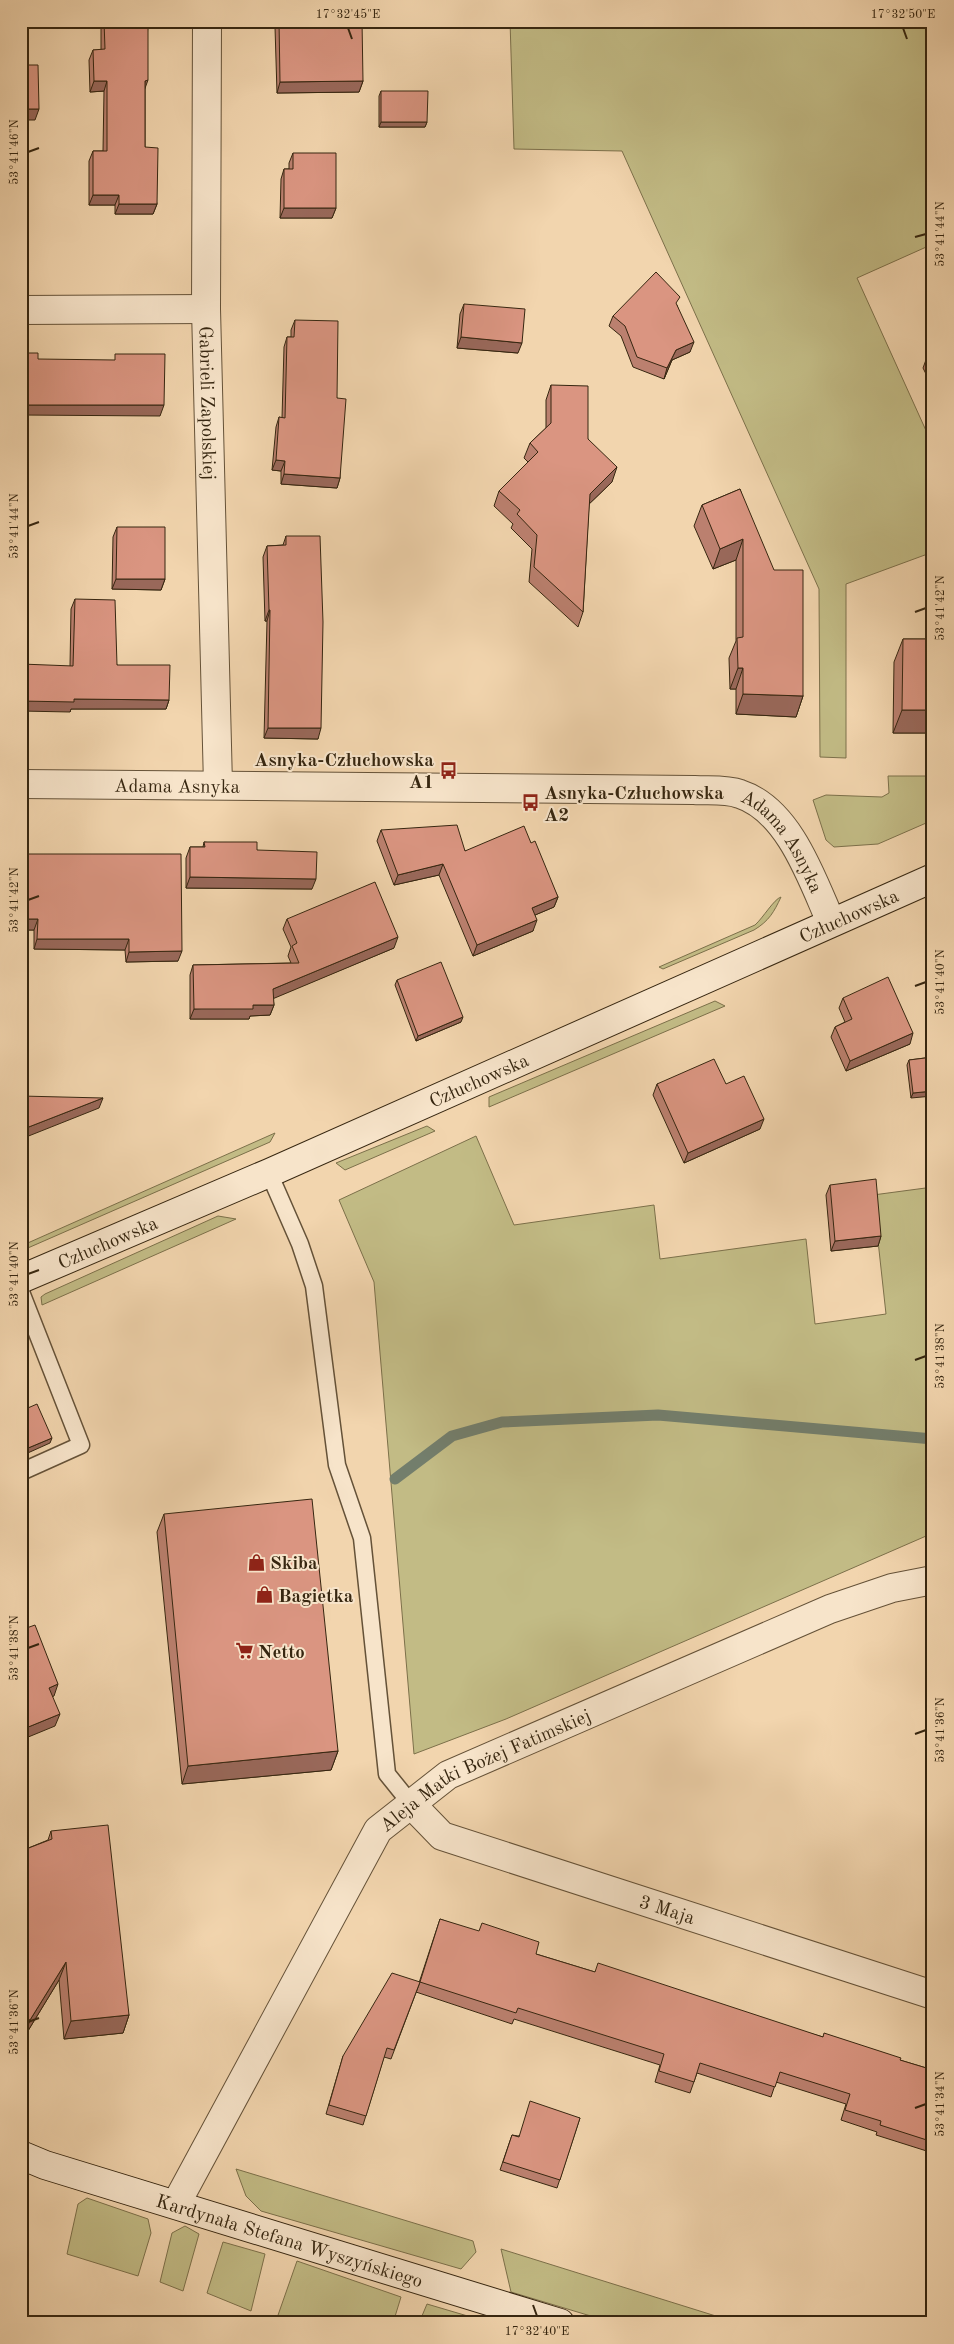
<svg xmlns="http://www.w3.org/2000/svg" width="954" height="2344" viewBox="0 0 954 2344" font-family="'Old Standard TT',serif">
	<style>
		.green { fill: #c2bb85; stroke: #7c704a }
		.lines { fill: none; stroke-linecap: round; stroke-linejoin: round }
		.stream { stroke: #737e6c; stroke-width: 11 }
		.lane-casing { stroke: #655238; stroke-width: 19 }
		.street-casing { stroke: #655238; stroke-width: 30 }
		.secondary-casing { stroke: #362610; stroke-width: 30 }
		.lane { stroke: #f7e4ca; stroke-width: 16 }
		.street { stroke: #f7e4ca; stroke-width: 28 }
		.secondary { stroke: #f7e4ca; stroke-width: 28 }
		.wall { fill: #bb806f; stroke: #362610 }
		.shaded-wall { fill: #99685a; stroke: #362610 }
		.building { fill: #da9581; stroke: #362610 }
		.ticks { fill: none; stroke: #362610; stroke-width: 2 }
		.labels { text-anchor: middle; stroke-width: 4; stroke-linejoin: round; paint-order: stroke }
		.street-label { font-size: 19px; fill: #362610; stroke: #f7e4ca }
		.poi-label { font-size: 19px; font-weight: bold; fill: #362610; stroke: #f7e4ca; text-anchor: start }
		.neatline { fill: none; stroke: #362610; stroke-width: 2 }
		.ticks-label { font-size: 12px; text-anchor: middle; fill: #362610 }
	</style>
	<rect width="100%" height="100%" fill="#f2d5ae"/>
	<filter id="stains"><feTurbulence type="fractalNoise" baseFrequency=".004" numOctaves="4"/><feColorMatrix values="0 0 0 0 .2 0 0 0 0 .09 0 0 0 0 .02 0 0 0 .5 -.17"/></filter>
	<radialGradient id="worn" r=".72"><stop offset=".6" stop-color="#630" stop-opacity="0"/><stop offset="1" stop-color="#630" stop-opacity=".3"/></radialGradient>
	<!-- green -->
	<path class="green" d="M 510,21 L 933,21 L 933,244 L 857,278 L 933,446 L 933,552 L 846,584 L 846,758 L 820,757 L 819,589 L 622,151 L 514,149 Z
		M 888,776 L 933,776 L 933,820 L 878,844 L 834,847 L 826,840 L 813,800 L 826,795 L 882,797 L 889,793 Z
		M 781,897 C 774,912 769,921 754,930 L 663,969 L 659,967 L 755,925 C 763,918 774,899 781,897 Z
		M 715,1001 L 725,1006 L 489,1107 L 489,1097 Z
		M 427,1126 L 435,1131 L 345,1170 L 336,1163 Z
		M 275,1133 L 270,1142 L 21,1251 L 21,1246 Z
		M 476,1136 L 514,1225 L 654,1205 L 660,1259 L 806,1239 L 815,1324 L 886,1314 L 873,1195 L 933,1187 L 933,1533 L 506,1719 L 414,1754 L 374,1282 L 339,1200 Z
		M 218,1216 L 236,1219 L 42,1305 L 41,1297 L 45,1294 Z
		M 236,2169 L 473,2241 L 476,2252 L 461,2269 L 261,2211 L 246,2196 Z
		M 87,2198 L 148,2219 L 151,2233 L 138,2276 L 67,2254 L 78,2204 Z
		M 185,2226 L 199,2234 L 183,2291 L 160,2282 L 172,2233 Z
		M 223,2242 L 265,2254 L 251,2311 L 207,2293 Z
		M 501,2249 L 735,2322 L 735,2323 L 614,2323 L 511,2292 Z
		M 297,2261 L 401,2297 L 393,2323 L 291,2323 L 277,2318 Z
		M 427,2304 L 471,2317 L 470,2323 L 419,2323 Z"/>
	<g class="lines">
		<!-- stream -->
		<path class="stream" d="M 395,1479 L 452,1436 L 502,1422 L 658,1415 L 933,1439"/>
		<defs>
			<path id="lane" d="M 269,1173 L 300,1244 L 314,1286 L 337,1465 L 362,1538 L 387,1774 L 412,1805
				M 21,1292 L 81,1445 L 21,1472"/>
			<g id="street">
				<path id="s1" d="M 207,21 L 206,309 L 218,785"/>
				<path d="M 21,310 L 206,309"/>
				<path id="s2" d="M 21,784 L 694,790 C 709,791 726,789 740,794 C 789,810 812,879 831,922"/>
				<path id="s3" d="M 412,1805 L 442,1836 L 933,1995"/>
				<path id="s4" d="M 176,2204 L 378,1830 L 448,1775 L 830,1609 L 892,1588 L 933,1580"/>
			</g>
			<g id="secondary">
				<path id="s5" d="M 21,1279 L 269,1173 L 933,878"/>
				<path id="s6" d="M 21,2155 L 45,2165 L 560,2323"/>
			</g>
		</defs>
		<!-- lane casing -->
		<use href="#lane" class="lane-casing"/>
		<!-- street casing -->
		<use href="#street" class="street-casing"/>
		<!-- secondary casing -->
		<use href="#secondary" class="secondary-casing"/>
		<!-- lane -->
		<use href="#lane" class="lane"/>
		<!-- street -->
		<use href="#street" class="street"/>
		<!-- secondary -->
		<use href="#secondary" class="secondary"/>
	</g>
	<!-- wall -->
	<path class="wall" d="M 101,21 L 148,21 L 145,89 L 145,147 L 157,204 L 153,214 L 115,214 L 115,205 L 89,205 L 89,161 L 93,151 L 103,151 L 104,91 L 90,92 L 89,60 L 93,50 L 101,50 Z
		M 278,21 L 337,21 L 363,81 L 359,92 L 277,93 L 275,27 Z
		M 381,91 L 427,122 L 425,127 L 379,127 L 379,96 Z
		M 293,153 L 336,208 L 332,218 L 280,218 L 281,179 L 284,169 L 289,169 L 289,163 Z
		M 464,304 L 518,353 L 457,348 L 460,314 Z
		M 677,305 L 690,352 L 672,360 L 664,379 L 633,367 L 621,336 L 609,326 L 613,316 Z
		M 295,320 L 337,398 L 340,478 L 337,488 L 281,484 L 281,471 L 272,470 L 276,427 L 279,417 L 282,418 L 284,347 L 287,337 L 291,337 L 291,330 Z
		M 933,355 L 933,388 L 923,368 L 927,357 Z
		M 551,385 L 588,439 L 612,482 L 589,504 L 583,612 L 578,627 L 529,582 L 532,549 L 511,528 L 513,524 L 494,506 L 499,491 L 528,462 L 524,458 L 530,443 L 546,428 L 546,400 Z
		M 740,489 L 803,696 L 796,717 L 736,714 L 736,689 L 730,689 L 729,658 L 736,641 L 736,560 L 713,569 L 694,526 L 702,505 Z
		M 117,527 L 165,579 L 161,590 L 112,589 L 113,537 Z
		M 286,536 L 318,739 L 264,738 L 267,621 L 265,621 L 263,557 L 267,546 L 283,545 Z
		M 75,599 L 117,665 L 169,700 L 166,709 L 71,709 L 70,712 L 70,666 L 71,609 Z
		M 903,639 L 933,639 L 933,733 L 893,733 L 894,662 Z
		M 381,830 L 465,851 L 531,843 L 558,897 L 554,907 L 535,915 L 533,931 L 473,956 L 439,875 L 394,885 L 377,841 Z
		M 204,842 L 257,850 L 312,889 L 186,888 L 186,858 L 190,847 L 203,847 Z
		M 21,854 L 178,961 L 126,962 L 125,950 L 34,949 L 34,930 L 21,930 Z
		M 287,919 L 394,948 L 273,998 L 274,1005 L 270,1015 L 250,1016 L 249,1019 L 190,1019 L 190,975 L 193,965 L 291,963 L 288,956 L 291,947 L 283,929 Z
		M 397,980 L 461,1022 L 416,1041 L 395,985 Z
		M 843,998 L 910,1044 L 846,1071 L 831,1037 L 835,1027 L 845,1022 L 839,1008 Z
		M 933,1057 L 911,1098 L 907,1065 L 909,1060 Z
		M 657,1084 L 726,1084 L 760,1129 L 684,1163 L 653,1095 Z
		M 830,1185 L 881,1236 L 878,1246 L 831,1251 L 826,1195 Z
		M 164,1514 L 338,1751 L 331,1770 L 182,1784 L 157,1532 Z
		M 51,1831 L 129,2015 L 123,2033 L 64,2039 L 59,1980 L 23,2039 L 21,2038 L 21,1851 L 48,1840 Z
		M 440,1919 L 536,1954 L 595,1972 L 823,2037 L 933,2070 L 933,2153 L 876,2135 L 877,2132 L 841,2120 L 846,2104 L 776,2082 L 771,2097 L 697,2073 L 690,2093 L 655,2082 L 660,2065 L 514,2019 L 512,2024 L 416,1992 Z
		M 420,1982 L 391,2059 L 384,2057 L 363,2125 L 326,2114 L 343,2056 Z
		M 580,2118 L 557,2188 L 500,2170 L 512,2135 L 518,2136 Z"/>
	<!-- shaded-wall -->
	<path class="shaded-wall" d="M 148,80 L 144,91 L 145,81 Z
		M 94,81 L 107,81 L 104,91 L 90,92 Z
		M 363,81 L 359,92 L 277,93 L 280,82 Z
		M 21,109 L 39,109 L 35,120 L 21,120 Z
		M 381,122 L 427,122 L 425,127 L 379,127 Z
		M 93,195 L 119,195 L 115,205 L 89,205 Z
		M 119,204 L 157,204 L 153,214 L 115,214 Z
		M 284,208 L 336,208 L 332,218 L 280,218 Z
		M 461,337 L 522,343 L 518,353 L 457,348 Z
		M 694,342 L 690,352 L 672,360 L 664,379 L 667,368 L 676,350 Z
		M 21,405 L 164,405 L 160,416 L 21,415 Z
		M 276,460 L 285,461 L 281,471 L 272,470 Z
		M 617,467 L 612,482 L 584,509 L 590,494 Z
		M 284,474 L 340,478 L 337,488 L 281,484 Z
		M 743,539 L 736,560 L 713,569 L 720,549 Z
		M 116,579 L 165,579 L 161,590 L 112,589 Z
		M 269,610 L 270,610 L 267,621 L 265,621 Z
		M 738,668 L 743,668 L 736,689 L 730,689 Z
		M 743,694 L 803,696 L 796,717 L 736,714 Z
		M 74,699 L 169,700 L 166,709 L 71,709 L 70,712 L 21,711 L 21,701 Z
		M 902,710 L 933,710 L 933,733 L 893,733 Z
		M 268,728 L 321,728 L 318,739 L 264,738 Z
		M 443,864 L 439,875 L 394,885 L 398,875 Z
		M 190,877 L 316,879 L 312,889 L 186,888 Z
		M 558,897 L 554,907 L 528,918 L 532,908 Z
		M 21,919 L 38,919 L 34,930 L 21,930 Z
		M 537,920 L 533,931 L 473,956 L 477,945 Z
		M 398,937 L 394,948 L 270,1000 L 273,989 Z
		M 37,939 L 129,939 L 125,950 L 34,949 Z
		M 182,951 L 178,961 L 126,962 L 129,952 Z
		M 253,1005 L 274,1005 L 270,1015 L 250,1016 L 249,1019 L 190,1019 L 194,1009 Z
		M 463,1017 L 461,1022 L 416,1041 L 418,1036 Z
		M 913,1033 L 910,1044 L 846,1071 L 850,1061 Z
		M 933,1091 L 933,1096 L 911,1098 L 913,1093 Z
		M 103,1098 L 99,1108 L 21,1139 L 21,1130 Z
		M 764,1119 L 760,1129 L 684,1163 L 688,1153 Z
		M 881,1236 L 878,1246 L 831,1251 L 835,1241 Z
		M 52,1438 L 50,1443 L 21,1456 L 21,1451 Z
		M 58,1684 L 54,1696 L 45,1700 L 49,1688 Z
		M 60,1714 L 55,1726 L 21,1740 L 21,1730 Z
		M 338,1751 L 331,1770 L 182,1784 L 188,1766 Z
		M 66,1962 L 59,1980 L 23,2039 L 30,2020 Z
		M 129,2015 L 123,2033 L 64,2039 L 71,2021 Z"/>
	<!-- building -->
	<path class="building" d="M 104,21 L 148,21 L 148,80 L 145,81 L 145,147 L 158,148 L 157,204 L 119,204 L 119,195 L 93,195 L 93,151 L 107,151 L 107,81 L 94,81 L 93,50 L 105,49 Z
		M 279,21 L 362,21 L 363,81 L 280,82 Z
		M 21,65 L 38,65 L 39,109 L 21,109 Z
		M 381,91 L 428,91 L 427,122 L 381,122 Z
		M 293,153 L 336,153 L 336,208 L 284,208 L 284,169 L 293,169 Z
		M 656,272 L 680,297 L 676,303 L 694,342 L 676,350 L 667,368 L 637,357 L 625,326 L 613,316 Z
		M 464,304 L 525,309 L 522,343 L 461,337 Z
		M 295,320 L 338,321 L 337,398 L 346,399 L 340,478 L 284,474 L 285,461 L 276,460 L 279,417 L 285,418 L 287,337 L 294,337 Z
		M 21,353 L 38,353 L 38,359 L 115,360 L 115,354 L 165,354 L 164,405 L 21,405 Z
		M 933,355 L 933,369 L 927,357 Z
		M 551,385 L 588,386 L 588,439 L 617,467 L 590,494 L 583,612 L 534,567 L 537,535 L 517,514 L 520,510 L 499,491 L 538,452 L 530,443 L 551,423 Z
		M 740,489 L 774,570 L 803,570 L 803,696 L 743,694 L 743,668 L 738,668 L 737,638 L 743,637 L 743,539 L 720,549 L 702,505 Z
		M 117,527 L 165,527 L 165,579 L 116,579 Z
		M 286,536 L 320,536 L 323,622 L 321,728 L 268,728 L 270,610 L 269,610 L 267,546 L 286,545 Z
		M 75,599 L 115,600 L 117,665 L 170,665 L 169,700 L 74,699 L 74,702 L 21,701 L 21,664 L 73,666 Z
		M 903,639 L 933,639 L 933,710 L 902,710 Z
		M 457,825 L 465,851 L 524,826 L 531,843 L 535,841 L 558,897 L 532,908 L 537,920 L 477,945 L 443,864 L 398,875 L 381,830 Z
		M 204,842 L 257,842 L 257,850 L 317,852 L 316,879 L 190,877 L 190,847 L 205,847 Z
		M 21,854 L 181,854 L 182,951 L 129,952 L 129,939 L 37,939 L 38,919 L 21,919 Z
		M 375,882 L 398,937 L 273,989 L 274,1005 L 253,1005 L 253,1009 L 194,1009 L 193,965 L 299,963 L 292,946 L 297,943 L 287,919 Z
		M 441,962 L 463,1017 L 418,1036 L 397,980 Z
		M 888,977 L 913,1033 L 850,1061 L 835,1027 L 852,1019 L 843,998 Z
		M 933,1057 L 933,1091 L 913,1093 L 909,1060 Z
		M 714,1059 L 726,1084 L 744,1076 L 764,1119 L 688,1153 L 657,1084 Z
		M 21,1096 L 103,1098 L 21,1130 Z
		M 876,1179 L 881,1236 L 835,1241 L 830,1185 Z
		M 37,1404 L 52,1438 L 21,1451 L 21,1411 Z
		M 312,1499 L 338,1751 L 188,1766 L 164,1514 Z
		M 35,1625 L 58,1684 L 49,1688 L 60,1714 L 21,1730 L 21,1630 Z
		M 108,1825 L 129,2015 L 71,2021 L 66,1962 L 30,2020 L 21,2016 L 21,1851 L 52,1839 L 51,1831 Z
		M 440,1919 L 479,1931 L 482,1923 L 539,1942 L 536,1954 L 595,1972 L 598,1963 L 823,2037 L 824,2033 L 901,2058 L 900,2060 L 933,2070 L 933,2142 L 880,2125 L 881,2121 L 845,2110 L 850,2094 L 780,2072 L 775,2087 L 700,2063 L 694,2082 L 659,2071 L 664,2054 L 518,2008 L 516,2013 L 420,1982 Z
		M 392,1973 L 420,1982 L 394,2050 L 387,2048 L 366,2116 L 329,2105 L 343,2056 Z
		M 530,2101 L 580,2118 L 560,2180 L 503,2162 L 512,2135 L 519,2137 Z"/>
	<!-- ticks -->
	<path class="ticks" d="M 348,28 L 352,39M 903,28 L 907,39M 28,152 L 39,148M 915,237 L 926,234M 28,526 L 39,522M 915,612 L 926,608M 28,900 L 39,896M 915,986 L 926,982M 28,1274 L 39,1270M 915,1360 L 926,1356M 28,1648 L 39,1644M 915,1734 L 926,1730M 28,2022 L 39,2018M 915,2108 L 926,2104M 533,2305 L 537,2316"/>
	<!-- icons -->
	<defs>
		<symbol id="bus-bare" viewBox="-9 -9 18 18"><path d="M-5-6H5V4H4V6H2V4H-2V6H-4V4H-5ZM-3.5-4V0h7V-4ZM-3.5 1.2v1.5H-2V1.2ZM2 1.2v1.5H3.5V1.2Z" fill="#8f2418" stroke="#f7e4ca" stroke-width="2.5" paint-order="stroke"/></symbol>
		<symbol id="shop-bare" viewBox="-9 -9 18 18"><path d="M-5-2.5h2.3a2.7 3.5 0 0 1 5.4 0H5L5.5 6h-11ZM-1.5-2.5h3a1.5 2.3 0 0 0-3 0Z" fill="#8f2418" stroke="#f7e4ca" stroke-width="2.5" paint-order="stroke"/></symbol>
		<symbol id="supermarket-bare" viewBox="-9 -9 18 18"><path d="M-6-5.5h2.5l.6 2H6L4.5 2H-2.5L-4.4-4H-6ZM-1.5 3.2a1.3 1.3 0 1 0 .1 0ZM3 3.2a1.3 1.3 0 1 0 .1 0Z" fill="#8f2418" stroke="#f7e4ca" stroke-width="2.5" paint-order="stroke"/></symbol>
	</defs>
	<g fill-rule="evenodd">
		<use href="#bus-bare" x="436" y="758" width="25" height="25"/>
		<use href="#bus-bare" x="518" y="790" width="25" height="25"/>
		<use href="#shop-bare" x="244" y="1550" width="25" height="25"/>
		<use href="#shop-bare" x="252" y="1582" width="25" height="25"/>
		<use href="#supermarket-bare" x="232" y="1638" width="25" height="25"/>
	</g>
	<g class="labels">
		<!-- street labels -->
		<g class="street-label">
			<text dy="7" stroke="none"><textPath href="#s1" startOffset="382">Gabrieli Zapolskiej</textPath></text>
			<text dy="7" stroke="none"><textPath href="#s2" startOffset="156">Adama Asnyka</textPath></text>
			<text dy="7" stroke="none"><textPath href="#s2" startOffset="785">Adama Asnyka</textPath></text>
			<text dy="7" stroke="none"><textPath href="#s5" startOffset="904">Człuchowska</textPath></text>
			<text dy="7" stroke="none"><textPath href="#s5" startOffset="499">Człuchowska</textPath></text>
			<text dy="7" stroke="none"><textPath href="#s5" startOffset="94">Człuchowska</textPath></text>
			<text dy="7" stroke="none"><textPath href="#s4" startOffset="549">Aleja Matki Bożej Fatimskiej</textPath></text>
			<text dy="7" stroke="none"><textPath href="#s3" startOffset="280">3 Maja</textPath></text>
			<text dy="7" stroke="none"><textPath href="#s6" startOffset="282">Kardynała Stefana Wyszyńskiego</textPath></text>
		</g>
		<!-- poi labels -->
		<g class="poi-label">
			<text x="434" y="766" text-anchor="end">Asnyka-Człuchowska<tspan x="434" dy="22">A1</tspan></text>
			<text x="544" y="799">Asnyka-Człuchowska<tspan x="544" dy="22">A2</tspan></text>
			<text x="270" y="1569">Skiba</text>
			<text x="278" y="1602">Bagietka</text>
			<text x="258" y="1658">Netto</text>
		</g>
	</g>
	<!-- margin -->
	<rect width="954" height="2344" fill="none" stroke="#f2d5ae" stroke-width="55"/>
	<rect x="28" y="28" width="898" height="2288" class="neatline"/>
	<g class="ticks-label">
		<text x="348" y="18">17°32'45"E</text>
		<text x="903" y="18">17°32'50"E</text>
		<text transform="translate(14 152) rotate(-90)" y="4">53°41'46"N</text>
		<text transform="translate(940 234) rotate(-90)" y="4">53°41'44"N</text>
		<text transform="translate(14 526) rotate(-90)" y="4">53°41'44"N</text>
		<text transform="translate(940 608) rotate(-90)" y="4">53°41'42"N</text>
		<text transform="translate(14 900) rotate(-90)" y="4">53°41'42"N</text>
		<text transform="translate(940 982) rotate(-90)" y="4">53°41'40"N</text>
		<text transform="translate(14 1274) rotate(-90)" y="4">53°41'40"N</text>
		<text transform="translate(940 1356) rotate(-90)" y="4">53°41'38"N</text>
		<text transform="translate(14 1648) rotate(-90)" y="4">53°41'38"N</text>
		<text transform="translate(940 1730) rotate(-90)" y="4">53°41'36"N</text>
		<text transform="translate(14 2022) rotate(-90)" y="4">53°41'36"N</text>
		<text transform="translate(940 2104) rotate(-90)" y="4">53°41'34"N</text>
		<text x="537" y="2335">17°32'40"E</text>
	</g>
	<rect width="100%" height="100%" filter="url(#stains)"/>
	<rect width="100%" height="100%" fill="url(#worn)"/>
</svg>
